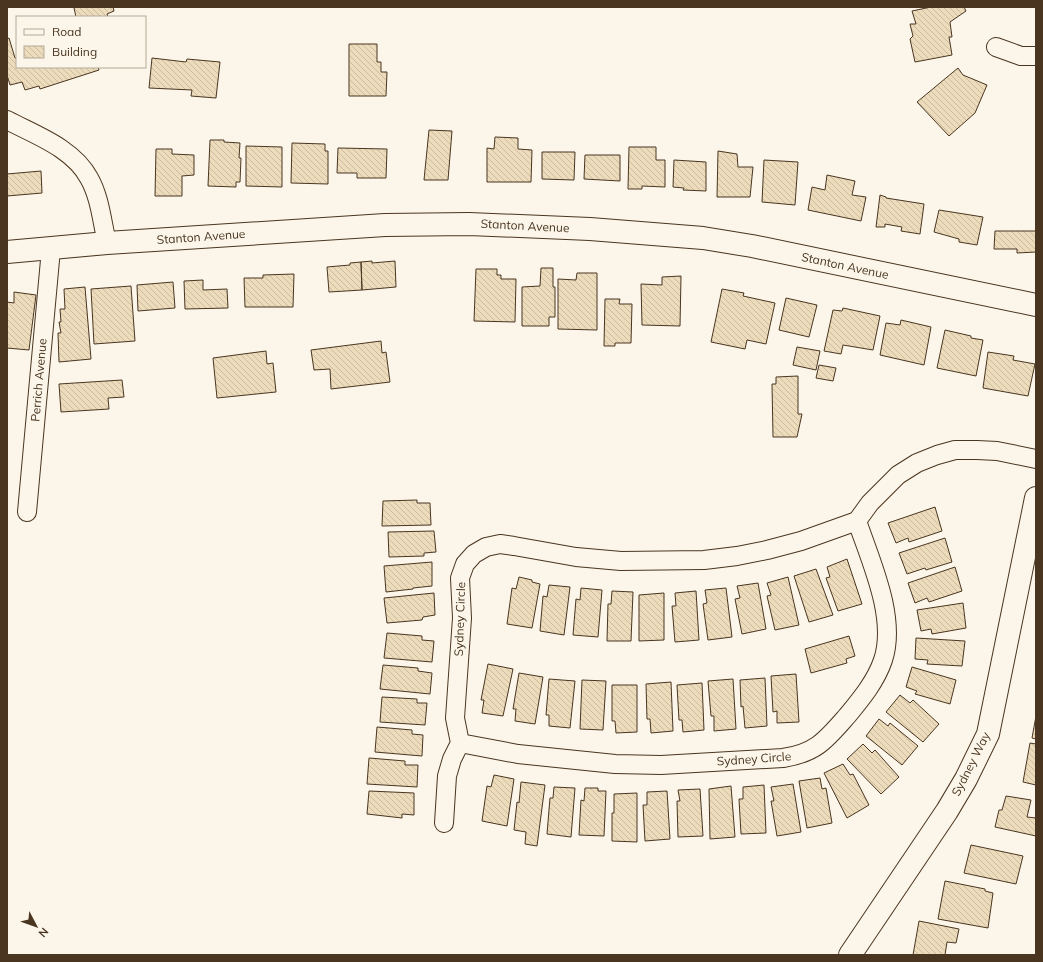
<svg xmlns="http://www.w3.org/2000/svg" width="1043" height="962" viewBox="0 0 1043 962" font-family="Mulish,sans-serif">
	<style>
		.building { fill: url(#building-back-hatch); stroke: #4a3520 }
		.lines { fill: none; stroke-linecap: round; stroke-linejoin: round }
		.street-casing { stroke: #4a3520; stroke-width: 20 }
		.secondary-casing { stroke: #4a3520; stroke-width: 24 }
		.street { stroke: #fbf6e9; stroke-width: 18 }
		.secondary { stroke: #fbf6e9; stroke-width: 22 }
		.labels { text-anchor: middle; stroke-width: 3; stroke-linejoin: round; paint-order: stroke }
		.street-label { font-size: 12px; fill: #4a3520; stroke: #fbf6e9 }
	</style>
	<defs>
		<pattern id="building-back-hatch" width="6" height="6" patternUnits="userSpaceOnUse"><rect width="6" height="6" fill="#ecdcbc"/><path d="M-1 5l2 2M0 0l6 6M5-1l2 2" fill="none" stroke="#ccbda1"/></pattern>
	</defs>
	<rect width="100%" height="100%" fill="#fbf6e9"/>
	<!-- building -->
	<path class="building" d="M 76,7 L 113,7 L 114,11 L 107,14 L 108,17 L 76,17 L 74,8 Z
		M 931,7 L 964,7 L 966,11 L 950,22 L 952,37 L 949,37 L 952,55 L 915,62 L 910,39 L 913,36 L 910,24 L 916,24 L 912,11 Z
		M 9,38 L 15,58 L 17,58 L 17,67 L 98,67 L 99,70 L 40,89 L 39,86 L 25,90 L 22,82 L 10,85 L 7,75 L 7,39 Z
		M 349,44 L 377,44 L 377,62 L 381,62 L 381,72 L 387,72 L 386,96 L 349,96 Z
		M 152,58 L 186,62 L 187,59 L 220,62 L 216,98 L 191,96 L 192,90 L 149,88 Z
		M 958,68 L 963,75 L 987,85 L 975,113 L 949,136 L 917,102 Z
		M 429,130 L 452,131 L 448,180 L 424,180 Z
		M 495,137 L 518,138 L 518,149 L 532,150 L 531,182 L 487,182 L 487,148 L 494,149 Z
		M 210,140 L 224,140 L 224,142 L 240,143 L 239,158 L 241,158 L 240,182 L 236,182 L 236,187 L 208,186 Z
		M 292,143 L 325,144 L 325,151 L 328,151 L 328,184 L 291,183 Z
		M 246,146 L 282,147 L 282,187 L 246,186 Z
		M 629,147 L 656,147 L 656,160 L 665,160 L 665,187 L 642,186 L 642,189 L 628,189 Z
		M 338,148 L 387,149 L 386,178 L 357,178 L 357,173 L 337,173 Z
		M 156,149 L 172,149 L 172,154 L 194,155 L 194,175 L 182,176 L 182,196 L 155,196 Z
		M 718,151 L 737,154 L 738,167 L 753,167 L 750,197 L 717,197 Z
		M 542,152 L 575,152 L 574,180 L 542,179 Z
		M 585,155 L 620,155 L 620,181 L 584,179 Z
		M 674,160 L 706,162 L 706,191 L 683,190 L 684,188 L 673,187 Z
		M 764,160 L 798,162 L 795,205 L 762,202 Z
		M 41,171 L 42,193 L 7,196 L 7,174 Z
		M 827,175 L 855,181 L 852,195 L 866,197 L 861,221 L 808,210 L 812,187 L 825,190 Z
		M 880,195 L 886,197 L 886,198 L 924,204 L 920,234 L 901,231 L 902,227 L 885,224 L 885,227 L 876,227 Z
		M 939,210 L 983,217 L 977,245 L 959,242 L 959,239 L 934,232 Z
		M 995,231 L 1036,231 L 1036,252 L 1017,253 L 1017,249 L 994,249 Z
		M 372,261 L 372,263 L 395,261 L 396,287 L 362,290 L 361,262 Z
		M 361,262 L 362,290 L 329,292 L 327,267 L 350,265 L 350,263 Z
		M 541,268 L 553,268 L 553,287 L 555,287 L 555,317 L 549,317 L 549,326 L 522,326 L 522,287 L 540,286 Z
		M 476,269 L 497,269 L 497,275 L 501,275 L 501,279 L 516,279 L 515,322 L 474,321 Z
		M 577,273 L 597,273 L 597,330 L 558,329 L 558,279 L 576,280 Z
		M 294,274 L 293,307 L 245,307 L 244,278 L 263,278 L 263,275 Z
		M 681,276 L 680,326 L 642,325 L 641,284 L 662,285 L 662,277 Z
		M 203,280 L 203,290 L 227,289 L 228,308 L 185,309 L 184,281 Z
		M 173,282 L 175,308 L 138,311 L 137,285 Z
		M 131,286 L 135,341 L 94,344 L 91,289 Z
		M 85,287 L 91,359 L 59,362 L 58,333 L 61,333 L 59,322 L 61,322 L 60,309 L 65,309 L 64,289 Z
		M 722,289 L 744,293 L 743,296 L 775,303 L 766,344 L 747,340 L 745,349 L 711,342 Z
		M 14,292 L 36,295 L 29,350 L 7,348 L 7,302 L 14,303 Z
		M 786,298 L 817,305 L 809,337 L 779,330 Z
		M 605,299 L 620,299 L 619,304 L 632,304 L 631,343 L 615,343 L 615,346 L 604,346 Z
		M 843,308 L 880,316 L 873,350 L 843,345 L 841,354 L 824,351 L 833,310 L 842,311 Z
		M 901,320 L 931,327 L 924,365 L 880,355 L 886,323 L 900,325 Z
		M 945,330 L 971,336 L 971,338 L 983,340 L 976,376 L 937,368 Z
		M 381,341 L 382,353 L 386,352 L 390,382 L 331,389 L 330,369 L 314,370 L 311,350 Z
		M 797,347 L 820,351 L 816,370 L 793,365 Z
		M 266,351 L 267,364 L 273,363 L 276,392 L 217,398 L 213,358 Z
		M 988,352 L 1014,356 L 1013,360 L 1035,364 L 1028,396 L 983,388 Z
		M 819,365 L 836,368 L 833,381 L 816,378 Z
		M 798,376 L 798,414 L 802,414 L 797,437 L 773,437 L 772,384 L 776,384 L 776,377 Z
		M 122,380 L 124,397 L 108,398 L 109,409 L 61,412 L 59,384 Z
		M 417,500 L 417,503 L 430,503 L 431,525 L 382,526 L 383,501 Z
		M 935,507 L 942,531 L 909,542 L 908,538 L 896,543 L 888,523 Z
		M 434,531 L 436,552 L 424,553 L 424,556 L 389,557 L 388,532 Z
		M 945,538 L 952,562 L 926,570 L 925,568 L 907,574 L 899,553 Z
		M 847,559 L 862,604 L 838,611 L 826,578 L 830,577 L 827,567 Z
		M 432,562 L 432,586 L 413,588 L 413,589 L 386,592 L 384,566 Z
		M 955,567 L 962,591 L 929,602 L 927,598 L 915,603 L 908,583 Z
		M 816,569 L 833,615 L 809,622 L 794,576 Z
		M 519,577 L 532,580 L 532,582 L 540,584 L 532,628 L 507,624 L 512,588 L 516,589 Z
		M 788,577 L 799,625 L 775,630 L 767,596 L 771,595 L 767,583 Z
		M 758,583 L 766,629 L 742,634 L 735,599 L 740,598 L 737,586 Z
		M 549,585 L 570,587 L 564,635 L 540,631 L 543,596 L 547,597 Z
		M 581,588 L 602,590 L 598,637 L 573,635 L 576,599 L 580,600 Z
		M 726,588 L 732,637 L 708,640 L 703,604 L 707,603 L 705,590 Z
		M 612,591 L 633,592 L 631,641 L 607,641 L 608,604 L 611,604 Z
		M 696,591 L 699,640 L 675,642 L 672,606 L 676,606 L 675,593 Z
		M 434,593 L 435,615 L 423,617 L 422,620 L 387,623 L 384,598 Z
		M 664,593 L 664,640 L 639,641 L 639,595 Z
		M 963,603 L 966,628 L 932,634 L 931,629 L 921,631 L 917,610 Z
		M 387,633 L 422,636 L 422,640 L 434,641 L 432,662 L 384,658 Z
		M 849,636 L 855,656 L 846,659 L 847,663 L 811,673 L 805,649 Z
		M 916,638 L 965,641 L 962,666 L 927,664 L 928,660 L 915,659 Z
		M 488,664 L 513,669 L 503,716 L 482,713 L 484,700 L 481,700 Z
		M 383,665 L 418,668 L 418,671 L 432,673 L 430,694 L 380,689 Z
		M 912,667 L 956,680 L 950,704 L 915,694 L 917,691 L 906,687 Z
		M 519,673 L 543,677 L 535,724 L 515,721 L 516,709 L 513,709 Z
		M 796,674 L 799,722 L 777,723 L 777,711 L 773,712 L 771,676 Z
		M 765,678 L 767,726 L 745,728 L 743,706 L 741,707 L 740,680 Z
		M 549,679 L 575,681 L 570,728 L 549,726 L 549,715 L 546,715 Z
		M 733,679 L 736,729 L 714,731 L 714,716 L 711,716 L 708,681 Z
		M 582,680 L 606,681 L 603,730 L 580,729 Z
		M 671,682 L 673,731 L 651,733 L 650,719 L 647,719 L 646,684 Z
		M 702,683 L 704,730 L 683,732 L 682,720 L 679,720 L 677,685 Z
		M 612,685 L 637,685 L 637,732 L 616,733 L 615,721 L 612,721 Z
		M 900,695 L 910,703 L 913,700 L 939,724 L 923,742 L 886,712 Z
		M 382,697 L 417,699 L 417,703 L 427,703 L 425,725 L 380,722 Z
		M 1036,716 L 1036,739 L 1032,738 Z
		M 879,719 L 888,726 L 890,723 L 918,746 L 902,765 L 866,736 Z
		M 377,727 L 412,730 L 412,734 L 423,735 L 422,756 L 375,752 Z
		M 1030,743 L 1036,744 L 1036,785 L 1023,782 Z
		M 863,744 L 872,753 L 875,750 L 899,777 L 881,794 L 847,759 Z
		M 369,758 L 405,761 L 405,765 L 418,765 L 417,787 L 367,784 Z
		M 843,764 L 850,775 L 853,774 L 869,805 L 847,818 L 824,773 Z
		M 494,775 L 514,779 L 507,826 L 482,821 L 487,786 L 491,787 Z
		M 820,778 L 822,789 L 826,788 L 832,823 L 807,828 L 799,781 Z
		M 521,782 L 545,785 L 537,846 L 525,844 L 526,832 L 514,830 L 517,802 L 519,803 Z
		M 793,784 L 801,832 L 777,836 L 771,801 L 774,801 L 771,787 Z
		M 764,785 L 766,833 L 741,834 L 739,799 L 743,799 L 743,787 Z
		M 731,786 L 735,837 L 710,839 L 709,789 Z
		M 554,787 L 575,788 L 571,837 L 547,834 L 550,798 L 553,798 Z
		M 585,788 L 598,788 L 598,791 L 606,791 L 604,836 L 579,835 L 581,800 L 584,801 Z
		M 700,789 L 703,836 L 678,837 L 677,801 L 680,801 L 678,790 Z
		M 369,791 L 414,793 L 414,815 L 402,814 L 402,818 L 367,814 Z
		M 667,791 L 670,839 L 645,841 L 643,805 L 647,805 L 647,792 Z
		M 637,793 L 637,842 L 612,841 L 612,813 L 614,813 L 614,794 Z
		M 1006,796 L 1031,800 L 1027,817 L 1036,818 L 1036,836 L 995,827 L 999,810 L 1002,810 Z
		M 971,845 L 1023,856 L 1016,884 L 964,873 Z
		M 945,881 L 985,889 L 985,891 L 993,893 L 988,928 L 938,919 Z
		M 919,921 L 959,929 L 956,943 L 947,942 L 945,955 L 913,955 Z"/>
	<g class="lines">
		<defs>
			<path id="street" d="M 996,47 L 1021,56 L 1036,56
				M 7,120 C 35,135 73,148 89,178 C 100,197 102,222 107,243
				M 27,512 L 51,249
				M 460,743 L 518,754 L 615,764 L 661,765 L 783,758 C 816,753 826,740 847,716 C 861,699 876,681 883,660 C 897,618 871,562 857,521
				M 444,823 L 447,776 L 452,759 L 460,743 L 455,718 L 462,618 L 460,578 L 465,564 L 474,554 L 486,547 L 500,544 L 514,546 L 576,557 L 621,561 L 704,560 L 737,556 L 767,550 L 801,541 L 857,521 L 870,503 L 898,475 L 917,463 L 937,455 L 955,450 L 977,450 L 997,451 L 1036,459"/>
			<path id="secondary" d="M 7,252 L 107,243 L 385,225 L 469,224 L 590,229 L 703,238 L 752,246 L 1036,305
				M 850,955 L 947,811 L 966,779 L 988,734 L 1036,498"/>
		</defs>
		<!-- street casing -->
		<use href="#street" class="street-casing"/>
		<!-- secondary casing -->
		<use href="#secondary" class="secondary-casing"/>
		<!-- street -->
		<use href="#street" class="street"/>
		<!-- secondary -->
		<use href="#secondary" class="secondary"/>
	</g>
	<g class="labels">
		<!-- street labels -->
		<g class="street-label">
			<text transform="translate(525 226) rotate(3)" y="4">Stanton Avenue</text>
			<text transform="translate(201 237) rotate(-4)" y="4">Stanton Avenue</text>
			<text transform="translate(845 266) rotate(12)" y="4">Stanton Avenue</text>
			<text transform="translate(39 380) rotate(-85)" y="4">Perrich Avenue</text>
			<text transform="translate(460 619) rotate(-88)" y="4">Sydney Circle</text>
			<text transform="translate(754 759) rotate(-4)" y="4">Sydney Circle</text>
			<text transform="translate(971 764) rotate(-63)" y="4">Sydney Way</text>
		</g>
	</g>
	<!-- border -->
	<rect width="1043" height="962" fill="none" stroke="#4a3520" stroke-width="16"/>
	<!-- legend -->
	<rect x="16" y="16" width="130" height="52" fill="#fbf6e9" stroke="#b4a999"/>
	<rect x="24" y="29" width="20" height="6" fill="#fbf6e9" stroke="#b4a999"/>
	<text x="52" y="36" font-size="12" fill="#4a3520">Road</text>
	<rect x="24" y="46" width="20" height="12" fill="url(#building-back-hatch)" stroke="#b4a999"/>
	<text x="52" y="56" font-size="12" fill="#4a3520">Building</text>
	<!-- north arrow -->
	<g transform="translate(36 926) rotate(131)" stroke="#fbf6e9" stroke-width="3" paint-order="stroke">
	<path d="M0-3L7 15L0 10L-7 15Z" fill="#4a3520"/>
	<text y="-6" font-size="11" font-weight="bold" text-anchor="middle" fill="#4a3520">N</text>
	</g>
</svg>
